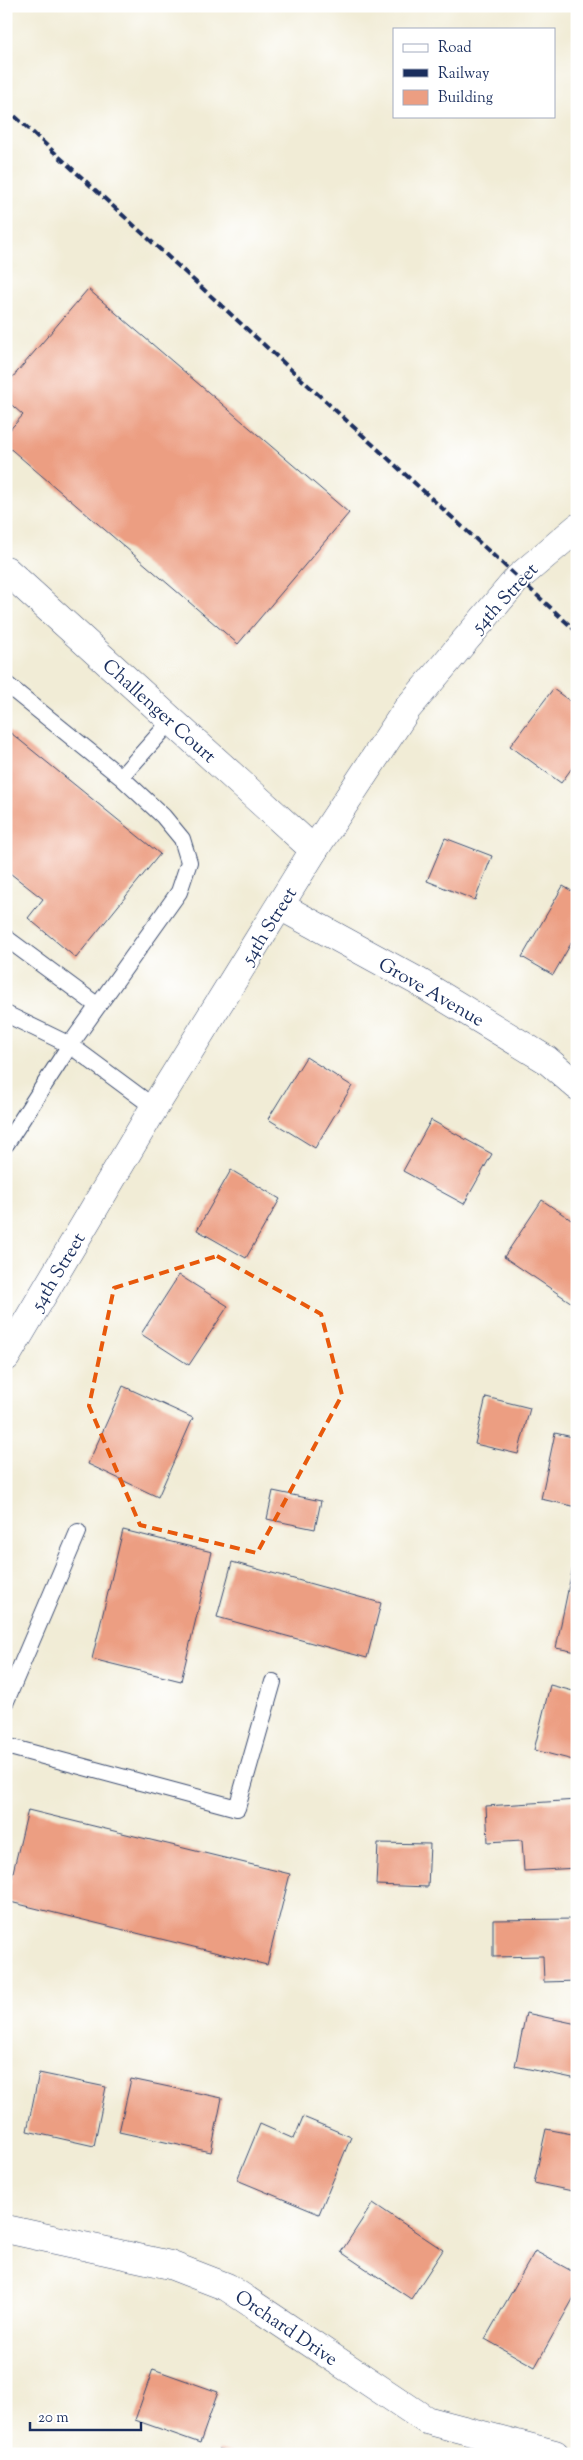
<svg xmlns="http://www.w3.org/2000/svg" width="583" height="2460" viewBox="0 0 583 2460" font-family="'Sorts Mill Goudy',serif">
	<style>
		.building { fill: #ec9e82 }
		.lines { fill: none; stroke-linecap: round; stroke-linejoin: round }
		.service-casing { stroke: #3b4b70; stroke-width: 18 }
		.minor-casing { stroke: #3b4b70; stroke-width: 29 }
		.secondary-casing { stroke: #3b4b70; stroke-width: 29 }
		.service { stroke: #fff; stroke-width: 16 }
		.minor { stroke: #fff; stroke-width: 28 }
		.secondary { stroke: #fff; stroke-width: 28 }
		.rail { stroke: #1b2f5e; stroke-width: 4; stroke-dasharray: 8 4; stroke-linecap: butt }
		.marked { fill: none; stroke: #e8590c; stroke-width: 4; stroke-dasharray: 10 6; stroke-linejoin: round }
		.labels { text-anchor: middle; stroke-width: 4; stroke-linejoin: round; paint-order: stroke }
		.street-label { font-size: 19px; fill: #1b2f5e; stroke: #fff }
	</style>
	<rect width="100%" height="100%" fill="#fff"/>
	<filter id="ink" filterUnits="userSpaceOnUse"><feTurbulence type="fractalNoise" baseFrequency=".02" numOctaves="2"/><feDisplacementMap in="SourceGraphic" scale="10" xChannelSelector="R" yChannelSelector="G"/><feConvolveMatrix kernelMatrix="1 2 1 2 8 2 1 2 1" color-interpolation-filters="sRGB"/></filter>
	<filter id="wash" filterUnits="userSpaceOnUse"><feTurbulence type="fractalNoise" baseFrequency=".0096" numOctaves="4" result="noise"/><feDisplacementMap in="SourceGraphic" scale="20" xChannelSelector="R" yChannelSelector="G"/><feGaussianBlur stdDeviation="1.12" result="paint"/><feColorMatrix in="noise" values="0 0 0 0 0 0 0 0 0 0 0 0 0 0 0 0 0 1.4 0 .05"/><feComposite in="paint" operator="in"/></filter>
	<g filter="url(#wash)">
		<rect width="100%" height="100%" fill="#f1ecd6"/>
		<g id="blocks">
			<!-- building -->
			<path class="building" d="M 88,289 L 349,513 L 238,644 L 6,445 L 6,434 L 23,415 L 6,400 L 6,385 Z
				M 553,689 L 577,706 L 577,761 L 561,783 L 510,746 Z
				M 6,729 L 160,854 L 76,958 L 28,918 L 43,899 L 6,870 Z
				M 445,838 L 492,856 L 475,900 L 427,881 Z
				M 563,886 L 577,894 L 577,933 L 553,975 L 522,957 Z
				M 306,1057 L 352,1086 L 315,1148 L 268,1119 Z
				M 431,1120 L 492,1154 L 464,1204 L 403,1171 Z
				M 231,1170 L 280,1199 L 246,1258 L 197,1230 Z
				M 542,1200 L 577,1224 L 577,1295 L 572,1303 L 504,1257 Z
				M 179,1275 L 228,1306 L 189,1365 L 141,1334 Z
				M 123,1386 L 193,1418 L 158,1497 L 88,1464 Z
				M 486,1397 L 530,1408 L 518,1454 L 475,1444 Z
				M 555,1433 L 577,1438 L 577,1507 L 541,1499 Z
				M 273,1491 L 321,1501 L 315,1529 L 267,1519 Z
				M 123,1530 L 212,1552 L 181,1681 L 92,1659 Z
				M 232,1562 L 381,1603 L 367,1658 L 217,1617 Z
				M 573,1566 L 577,1567 L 577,1652 L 556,1648 Z
				M 550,1685 L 577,1692 L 577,1761 L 534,1750 Z
				M 577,1800 L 577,1868 L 524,1871 L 522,1840 L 488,1842 L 486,1806 Z
				M 28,1810 L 290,1874 L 267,1965 L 6,1901 Z
				M 378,1843 L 430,1844 L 428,1887 L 376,1885 Z
				M 577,1919 L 577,1981 L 544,1982 L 543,1956 L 493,1957 L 493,1920 Z
				M 526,2013 L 577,2024 L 577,2079 L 515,2066 Z
				M 39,2073 L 106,2087 L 94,2146 L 27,2131 Z
				M 131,2079 L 222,2098 L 211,2152 L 119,2132 Z
				M 303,2117 L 351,2137 L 319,2214 L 237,2180 L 260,2124 L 294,2139 Z
				M 546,2129 L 577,2135 L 577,2192 L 534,2183 Z
				M 373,2203 L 443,2250 L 411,2299 L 341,2252 Z
				M 535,2251 L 577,2274 L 577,2292 L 535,2367 L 485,2339 Z
				M 153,2369 L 218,2392 L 200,2443 L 135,2420 Z
				M 219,2449 L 234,2453 L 234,2454 L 218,2454 Z"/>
		</g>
	</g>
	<g filter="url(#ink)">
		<use href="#blocks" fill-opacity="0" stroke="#3b4b70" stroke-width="1"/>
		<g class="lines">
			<defs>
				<path id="service" d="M 6,684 L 121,777 L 172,720
					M 121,777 L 163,816 L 182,839 L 189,862 L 179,892 L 70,1045 L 155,1108
					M 6,938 L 98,1006
					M 6,1014 L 70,1045 L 6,1144
					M 6,1701 L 78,1532
					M 6,1746 L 237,1808 L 273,1682"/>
				<path id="minor" d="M 6,570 L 314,850
					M 280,906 L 417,981 L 547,1060 L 577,1086
					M 6,2229 L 170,2265 L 227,2287 L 426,2420 L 555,2454"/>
				<path id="secondary" d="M 6,1357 L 149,1116 L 314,850 L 407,709 L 518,578 L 577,528"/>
			</defs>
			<!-- service casing -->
			<use href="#service" class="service-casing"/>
			<!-- minor casing -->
			<use href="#minor" class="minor-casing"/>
			<!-- secondary casing -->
			<use href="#secondary" class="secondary-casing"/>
			<!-- service -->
			<use href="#service" class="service"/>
			<!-- minor -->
			<use href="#minor" class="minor"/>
			<!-- secondary -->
			<use href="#secondary" class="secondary"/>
			<!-- rail -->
			<path class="rail" d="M 6,108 L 577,632"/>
		</g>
	</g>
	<!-- marked area -->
	<path class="marked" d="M 217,1256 L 321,1314 L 342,1395 L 257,1553 L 140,1525 L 89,1406 L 114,1288 Z"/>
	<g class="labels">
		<!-- street labels -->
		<g class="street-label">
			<text transform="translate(504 597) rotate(-47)" y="7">54th Street</text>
			<text transform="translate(160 710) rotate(42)" y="7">Challenger Court</text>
			<text transform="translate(268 925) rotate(-58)" y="7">54th Street</text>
			<text transform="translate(432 991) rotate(30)" y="7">Grove Avenue</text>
			<text transform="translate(57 1271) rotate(-59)" y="7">54th Street</text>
			<text transform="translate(287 2327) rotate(34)" y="7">Orchard Drive</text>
		</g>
	</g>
	<!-- margin -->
	<rect width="583" height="2460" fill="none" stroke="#fff" stroke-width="25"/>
	<!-- legend -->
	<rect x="393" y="28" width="162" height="90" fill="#ffffff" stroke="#a4acbf"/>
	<rect x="403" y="44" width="25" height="8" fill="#ffffff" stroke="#a4acbf"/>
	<text x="438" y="52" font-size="15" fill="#1b2f5e">Road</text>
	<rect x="403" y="69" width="25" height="8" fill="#1b2f5e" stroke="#a4acbf"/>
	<text x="438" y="78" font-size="15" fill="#1b2f5e">Railway</text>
	<rect x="403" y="90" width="25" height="15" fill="#ec9e82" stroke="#a4acbf"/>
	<text x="438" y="102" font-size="15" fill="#1b2f5e">Building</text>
	<!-- scale -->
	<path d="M30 2422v8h111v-8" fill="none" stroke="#1b2f5e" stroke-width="2.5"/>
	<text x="38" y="2422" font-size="15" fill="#1b2f5e" stroke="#ffffff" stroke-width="4" paint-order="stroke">20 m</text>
</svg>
